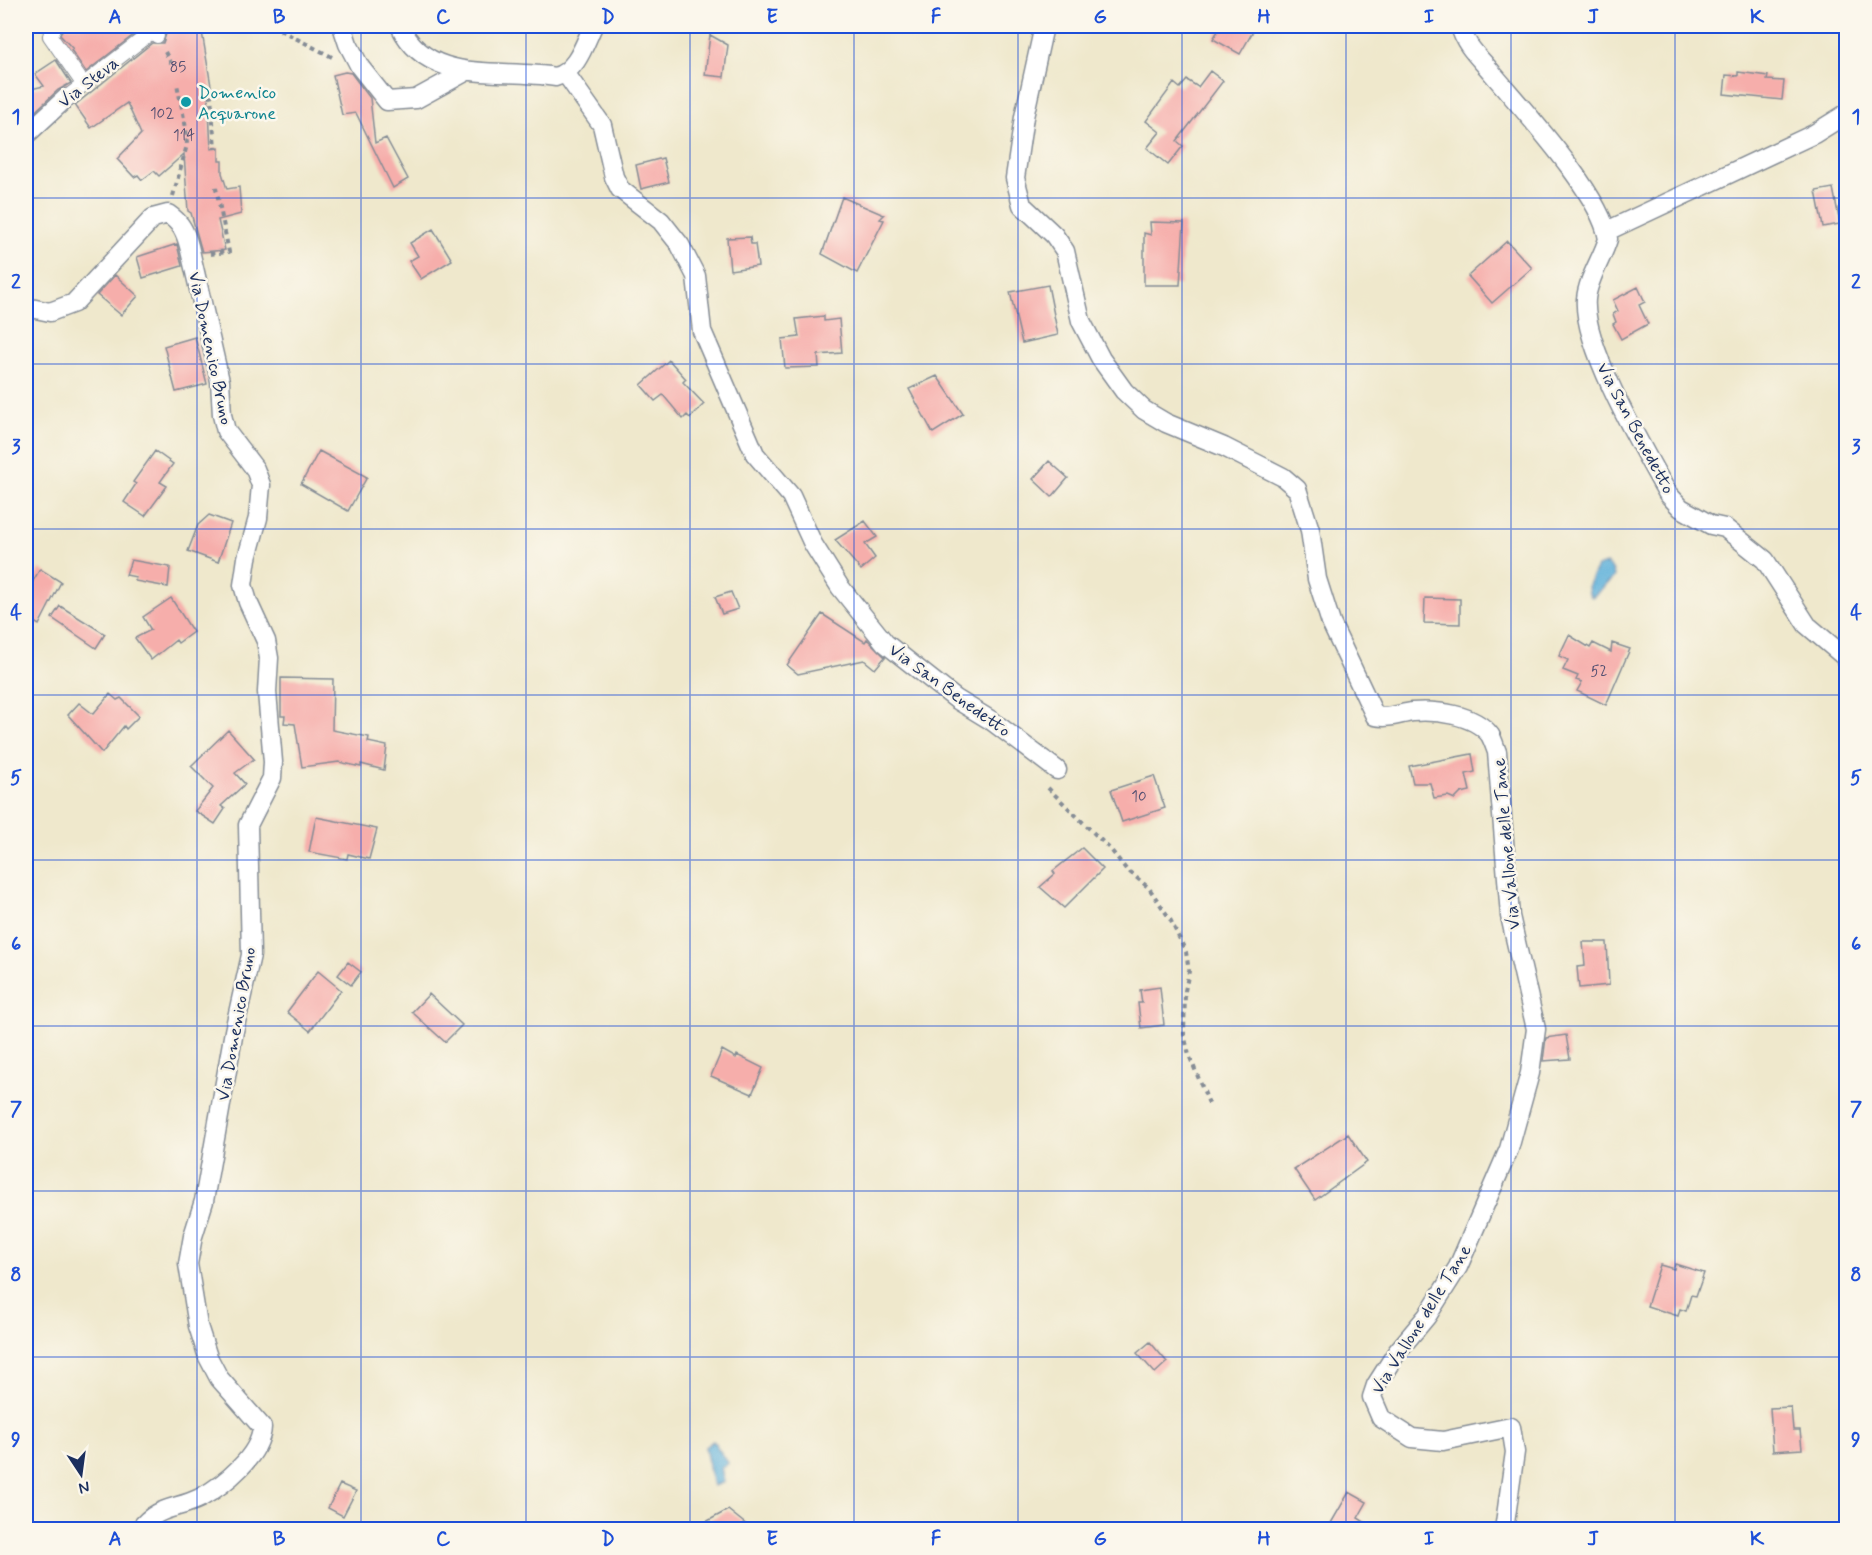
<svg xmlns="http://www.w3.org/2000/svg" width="1872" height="1555" viewBox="0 0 1872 1555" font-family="Mynerve,sans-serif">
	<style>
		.water { fill: #5fb1da; stroke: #3d709c; stroke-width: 1.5 }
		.building { fill: #f6aeab }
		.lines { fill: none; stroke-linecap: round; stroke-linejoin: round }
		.pedestrian-casing { stroke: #858c95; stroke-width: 16 }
		.minor-casing { stroke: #858c95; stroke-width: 21 }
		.path { stroke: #858c95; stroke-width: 4; stroke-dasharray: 4.5 4.5; stroke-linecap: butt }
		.pedestrian { stroke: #fff; stroke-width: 14 }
		.minor { stroke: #fff; stroke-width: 18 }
		.grid { fill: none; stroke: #1d4ed8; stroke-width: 1.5; stroke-opacity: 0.55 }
		.culture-dot { fill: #0f9aa8; stroke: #fbf7ec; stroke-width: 2 }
		.labels { text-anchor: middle; stroke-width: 5; stroke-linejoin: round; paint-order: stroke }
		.number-label { font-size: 15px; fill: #524f71 }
		.street-label { font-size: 18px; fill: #1b2f5e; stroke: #fbf7ec }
		.culture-label { font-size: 18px; fill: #0d838f; stroke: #fbf7ec; text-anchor: start }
		.neatline { fill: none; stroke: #1d4ed8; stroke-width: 2 }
		.grid-label { font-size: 20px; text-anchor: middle; font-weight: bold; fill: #1d4ed8 }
	</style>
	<rect width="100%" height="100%" fill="#fbf7ec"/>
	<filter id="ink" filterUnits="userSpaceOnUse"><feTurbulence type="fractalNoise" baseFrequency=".0167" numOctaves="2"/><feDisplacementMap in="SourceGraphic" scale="12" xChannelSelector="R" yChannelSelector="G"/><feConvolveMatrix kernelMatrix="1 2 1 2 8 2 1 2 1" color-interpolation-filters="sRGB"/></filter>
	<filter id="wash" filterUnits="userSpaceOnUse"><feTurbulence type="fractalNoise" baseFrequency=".008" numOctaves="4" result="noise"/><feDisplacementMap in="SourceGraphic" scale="24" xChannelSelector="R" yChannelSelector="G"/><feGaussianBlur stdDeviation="1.35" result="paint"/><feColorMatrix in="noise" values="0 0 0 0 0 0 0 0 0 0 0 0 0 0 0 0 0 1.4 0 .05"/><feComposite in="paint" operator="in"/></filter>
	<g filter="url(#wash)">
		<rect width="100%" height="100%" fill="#efe8cc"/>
		<!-- water -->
		<path class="water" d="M 1606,564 L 1612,569 L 1614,577 C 1612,579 1595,595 1592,597 L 1589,594 L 1588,585 L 1597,567 Z
			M 713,1441 L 728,1463 L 721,1468 L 724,1482 L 713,1486 L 705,1447 Z"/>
		<g id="blocks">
			<!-- building -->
			<path class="building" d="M 64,26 L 145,26 L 86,72 L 71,50 L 73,49 L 60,35 Z
				M 160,26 L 201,26 L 212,92 L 208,92 L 211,149 L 219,148 L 219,161 L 222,161 L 222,173 L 227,189 L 239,187 L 241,214 L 218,220 L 225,250 L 202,252 L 191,213 L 188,211 L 184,154 L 159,176 L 154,171 L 142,180 L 138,175 L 134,177 L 117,159 L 141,134 L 127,103 L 91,128 L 75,105 L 152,43 L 163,43 L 166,34 Z
				M 1221,26 L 1256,26 L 1240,54 L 1213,39 Z
				M 710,35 L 728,45 L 724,77 L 705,75 Z
				M 56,60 L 71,83 L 58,90 L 26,120 L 26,90 L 44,86 L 35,74 Z
				M 1210,71 L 1223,81 L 1177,141 L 1183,146 L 1168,165 L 1147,148 L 1160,132 L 1146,121 L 1174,83 L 1180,88 L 1187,80 L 1198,87 Z
				M 345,72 L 351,73 L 370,98 L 375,143 L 386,138 L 408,179 L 393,188 L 356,113 L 342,115 L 333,75 Z
				M 1738,72 L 1768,76 L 1767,80 L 1784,81 L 1782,100 L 1724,94 L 1726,75 L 1738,76 Z
				M 663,158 L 669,182 L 641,189 L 636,165 Z
				M 1833,188 L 1840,224 L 1823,227 L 1816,191 Z
				M 842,197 L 884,215 L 880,219 L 884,220 L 857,273 L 822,254 Z
				M 1150,222 L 1184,223 L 1180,285 L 1144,285 L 1144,233 L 1151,235 Z
				M 433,229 L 452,260 L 421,279 L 409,261 L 418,256 L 410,243 Z
				M 750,237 L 751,244 L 755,244 L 758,266 L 730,270 L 727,238 Z
				M 1507,241 L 1532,268 L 1492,303 L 1468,276 Z
				M 177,244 L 182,266 L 143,278 L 137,257 Z
				M 115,275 L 138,296 L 121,315 L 97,295 Z
				M 1048,285 L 1058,335 L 1022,343 L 1010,292 Z
				M 1638,287 L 1645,302 L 1639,305 L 1648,324 L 1621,339 L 1613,324 L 1616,322 L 1613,314 L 1618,311 L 1613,300 Z
				M 824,316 L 824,321 L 839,319 L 842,353 L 818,355 L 819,367 L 785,368 L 782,339 L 799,337 L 796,319 Z
				M 195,337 L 207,384 L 176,392 L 164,346 Z
				M 669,360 L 686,379 L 683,382 L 704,404 L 690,418 L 687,415 L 683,419 L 663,395 L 655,401 L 641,385 Z
				M 937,376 L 963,414 L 933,433 L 909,389 Z
				M 155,451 L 173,464 L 160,482 L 167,486 L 145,516 L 124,502 L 136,484 L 133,482 Z
				M 319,451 L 367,477 L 348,511 L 301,484 Z
				M 1049,461 L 1068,478 L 1052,497 L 1033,479 Z
				M 209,515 L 231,523 L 218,562 L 188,551 L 198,525 Z
				M 865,521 L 877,537 L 865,544 L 875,558 L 861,570 L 835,540 Z
				M 131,560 L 170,567 L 168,587 L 135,581 L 136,577 L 126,575 Z
				M 40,569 L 61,582 L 39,625 L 26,617 L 26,593 Z
				M 731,592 L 738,609 L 722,614 L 715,597 Z
				M 171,598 L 193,632 L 178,643 L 176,640 L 151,660 L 135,638 L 151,630 L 143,617 Z
				M 1425,598 L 1460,599 L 1460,624 L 1424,623 Z
				M 60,606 L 105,634 L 96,648 L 52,618 Z
				M 822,614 L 865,642 L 867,639 L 885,657 L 875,669 L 864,660 L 798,674 L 787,665 Z
				M 1569,635 L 1590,648 L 1593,643 L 1611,652 L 1612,643 L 1630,649 L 1606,705 L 1577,691 L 1582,682 L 1576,680 L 1578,676 L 1563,670 L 1568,660 L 1559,656 Z
				M 281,678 L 333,679 L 332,730 L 369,737 L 368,742 L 387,746 L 384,770 L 361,764 L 361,767 L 339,762 L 302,767 L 295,724 L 284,723 L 285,716 L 281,716 Z
				M 110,694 L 117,700 L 121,698 L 139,716 L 126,729 L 124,726 L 102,753 L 68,715 L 79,703 L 93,714 Z
				M 228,730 L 254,759 L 235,773 L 245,784 L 221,806 L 225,809 L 215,824 L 195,811 L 213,788 L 191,766 Z
				M 1472,754 L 1475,772 L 1466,774 L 1470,791 L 1461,793 L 1455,799 L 1448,796 L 1434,798 L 1430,783 L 1413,783 L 1409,766 Z
				M 1154,776 L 1165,808 L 1122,822 L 1111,790 Z
				M 316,817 L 377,829 L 369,859 L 348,854 L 347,859 L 309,852 Z
				M 1082,848 L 1103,869 L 1064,908 L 1040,887 L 1055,874 L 1053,871 Z
				M 1583,942 L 1607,942 L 1609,985 L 1579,988 L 1577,967 L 1585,966 Z
				M 348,962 L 361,972 L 351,985 L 338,975 Z
				M 318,971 L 341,990 L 310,1031 L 287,1012 Z
				M 1160,987 L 1164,1025 L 1141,1028 L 1138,1003 L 1142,1003 L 1140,990 Z
				M 429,994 L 462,1025 L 445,1042 L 412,1012 Z
				M 1566,1035 L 1570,1059 L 1543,1061 L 1546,1038 Z
				M 722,1050 L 736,1058 L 737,1055 L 763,1068 L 752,1094 L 711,1076 Z
				M 1348,1134 L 1367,1162 L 1315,1200 L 1294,1169 Z
				M 1675,1264 L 1704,1273 L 1696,1296 L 1691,1295 L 1686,1311 L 1680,1309 L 1678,1316 L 1647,1306 L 1660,1265 L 1674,1269 Z
				M 1150,1342 L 1167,1362 L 1155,1373 L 1137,1353 Z
				M 1791,1407 L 1793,1430 L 1800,1430 L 1802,1449 L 1773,1451 L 1770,1408 Z
				M 340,1484 L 356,1491 L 343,1516 L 328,1508 Z
				M 1349,1492 L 1367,1502 L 1358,1518 L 1377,1530 L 1327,1530 Z
				M 728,1510 L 753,1530 L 691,1530 Z"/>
		</g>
	</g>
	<g filter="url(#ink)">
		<use href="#blocks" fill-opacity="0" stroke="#858c95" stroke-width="1.5"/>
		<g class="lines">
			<defs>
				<path id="pedestrian" d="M 55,26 L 50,36 L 84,85
					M 66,98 L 153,31 L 157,36"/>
				<path id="minor" d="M 342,26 L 348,44 L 360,67 L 387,101 L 416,99 L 465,72
					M 400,26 C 429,87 501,67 555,77 C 577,71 584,45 593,26
					M 1044,26 L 1024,117 L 1015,178 L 1022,205 L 1054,235 L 1065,251 L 1081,321 L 1101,359 L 1124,391 L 1144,410 L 1166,423 L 1224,447 L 1283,477 L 1297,489 L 1310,530 L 1317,579 L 1331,623 L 1375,716 C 1388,719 1399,714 1412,712 C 1436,710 1474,714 1490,735 C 1493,740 1495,747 1497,752 L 1510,916 L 1536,1029 L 1530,1073 L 1509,1149 L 1458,1267 L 1427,1316 L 1397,1352 L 1376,1385 L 1372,1397 L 1381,1418 L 1412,1438 L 1443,1441 L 1511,1427 L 1515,1452 L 1504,1530
					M 1460,26 C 1465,46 1480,58 1493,74 C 1524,111 1601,194 1608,239 C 1602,259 1588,278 1586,299 C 1582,346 1644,451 1668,494 L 1681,508 L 1711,525 L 1725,528 L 1765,560 L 1807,625 L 1846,658
					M 566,74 L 602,125 L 614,177 L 620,189 L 661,221 L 680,245 L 696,276 L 702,331 L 755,454 L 791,496 L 813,544 L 840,587 L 885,643 L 956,699 L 992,721 L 1057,770
					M 26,135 L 66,98
					M 1607,231 L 1814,134 L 1846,114
					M 26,307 L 50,312 L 74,303 L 153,218 L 168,214 C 181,223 185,231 189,246 L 220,381 L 222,415 L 226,431 L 255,469 L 261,485 L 258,518 L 247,558 L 243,585 L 248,602 L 266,641 L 269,658 L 267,692 L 273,762 L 272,778 L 248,825 L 251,955 L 234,1031 L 204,1201 L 193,1236 L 188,1264 L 198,1326 L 208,1357 L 219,1378 L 262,1427 C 261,1455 224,1485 200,1498 C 176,1510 158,1505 139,1530"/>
			</defs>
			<!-- pedestrian casing -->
			<use href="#pedestrian" class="pedestrian-casing"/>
			<!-- minor casing -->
			<use href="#minor" class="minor-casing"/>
			<!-- path -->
			<path class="path" d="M 272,26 L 334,58
				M 111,28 L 115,33
				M 165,52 L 171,63
				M 208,96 L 211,96 L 215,148
				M 173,196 L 187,145 L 186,128 L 177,84
				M 210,254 L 229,252 L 215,183
				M 1048,788 L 1111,850 L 1126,869 L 1149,888 L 1170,919 L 1186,952 L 1189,971 L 1185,991 L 1184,1034 L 1189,1055 L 1210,1106"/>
			<!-- pedestrian -->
			<use href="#pedestrian" class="pedestrian"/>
			<!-- minor -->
			<use href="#minor" class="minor"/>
		</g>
	</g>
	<!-- grid -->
	<path class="grid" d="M 197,26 L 197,1530M 361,26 L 361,1530M 526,26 L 526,1530M 690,26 L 690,1530M 854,26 L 854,1530M 1018,26 L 1018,1530M 1182,26 L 1182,1530M 1346,26 L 1346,1530M 1511,26 L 1511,1530M 1675,26 L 1675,1530M 26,198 L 1846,198M 26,364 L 1846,364M 26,529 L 1846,529M 26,695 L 1846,695M 26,860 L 1846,860M 26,1026 L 1846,1026M 26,1191 L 1846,1191M 26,1357 L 1846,1357"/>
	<!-- markers -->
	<circle class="culture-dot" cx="186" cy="102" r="6"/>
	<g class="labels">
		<!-- number labels -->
		<g class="number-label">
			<text x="178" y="72">85</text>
			<text x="162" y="118">102</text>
			<text x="184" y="140">114</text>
			<text x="1599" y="676">52</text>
			<text x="1139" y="801">10</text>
		</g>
		<!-- street labels -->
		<g class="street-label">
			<text transform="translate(88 82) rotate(-38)" y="6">Via Steva</text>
			<text transform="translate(211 348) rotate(78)" y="6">Via Domenico Bruno</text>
			<text transform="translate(1636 428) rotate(62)" y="6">Via San Benedetto</text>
			<text transform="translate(950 690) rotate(36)" y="6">Via San Benedetto</text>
			<text transform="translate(1506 844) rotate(-95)" y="6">Via Vallone delle Tane</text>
			<text transform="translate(236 1024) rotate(-80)" y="6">Via Domenico Bruno</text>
			<text transform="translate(1421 1319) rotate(-58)" y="6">Via Vallone delle Tane</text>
		</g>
		<!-- culture labels -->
		<g class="culture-label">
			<text x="198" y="98">Domenico<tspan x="198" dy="21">Acquarone</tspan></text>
		</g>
	</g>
	<!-- margin -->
	<rect width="1872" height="1555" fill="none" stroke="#fbf7ec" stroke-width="66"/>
	<!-- north arrow -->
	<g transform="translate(81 1474) rotate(167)" stroke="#fbf7ec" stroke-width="4.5" paint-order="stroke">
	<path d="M0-4.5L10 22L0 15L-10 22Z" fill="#1b2f5e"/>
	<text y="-9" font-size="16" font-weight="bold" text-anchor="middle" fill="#1b2f5e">N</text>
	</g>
	<rect x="33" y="33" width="1806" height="1489" class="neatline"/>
	<g class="grid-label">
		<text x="115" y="23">A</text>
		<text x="279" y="23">B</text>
		<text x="443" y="23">C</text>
		<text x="608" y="23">D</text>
		<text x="772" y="23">E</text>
		<text x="936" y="23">F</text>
		<text x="1100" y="23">G</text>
		<text x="1264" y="23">H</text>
		<text x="1429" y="23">I</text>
		<text x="1593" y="23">J</text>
		<text x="1757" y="23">K</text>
		<text x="16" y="123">1</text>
		<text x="1856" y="123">1</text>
		<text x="16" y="288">2</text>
		<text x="1856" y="288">2</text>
		<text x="16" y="453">3</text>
		<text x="1856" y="453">3</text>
		<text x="16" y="619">4</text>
		<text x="1856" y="619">4</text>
		<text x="16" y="784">5</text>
		<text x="1856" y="784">5</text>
		<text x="16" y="950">6</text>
		<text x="1856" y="950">6</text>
		<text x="16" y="1115">7</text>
		<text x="1856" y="1115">7</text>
		<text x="16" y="1281">8</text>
		<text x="1856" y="1281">8</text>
		<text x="16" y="1446">9</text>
		<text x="1856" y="1446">9</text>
		<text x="115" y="1545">A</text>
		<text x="279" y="1545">B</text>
		<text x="443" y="1545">C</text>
		<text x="608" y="1545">D</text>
		<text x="772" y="1545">E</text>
		<text x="936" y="1545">F</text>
		<text x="1100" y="1545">G</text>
		<text x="1264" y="1545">H</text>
		<text x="1429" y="1545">I</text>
		<text x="1593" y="1545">J</text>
		<text x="1757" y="1545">K</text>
	</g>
</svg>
